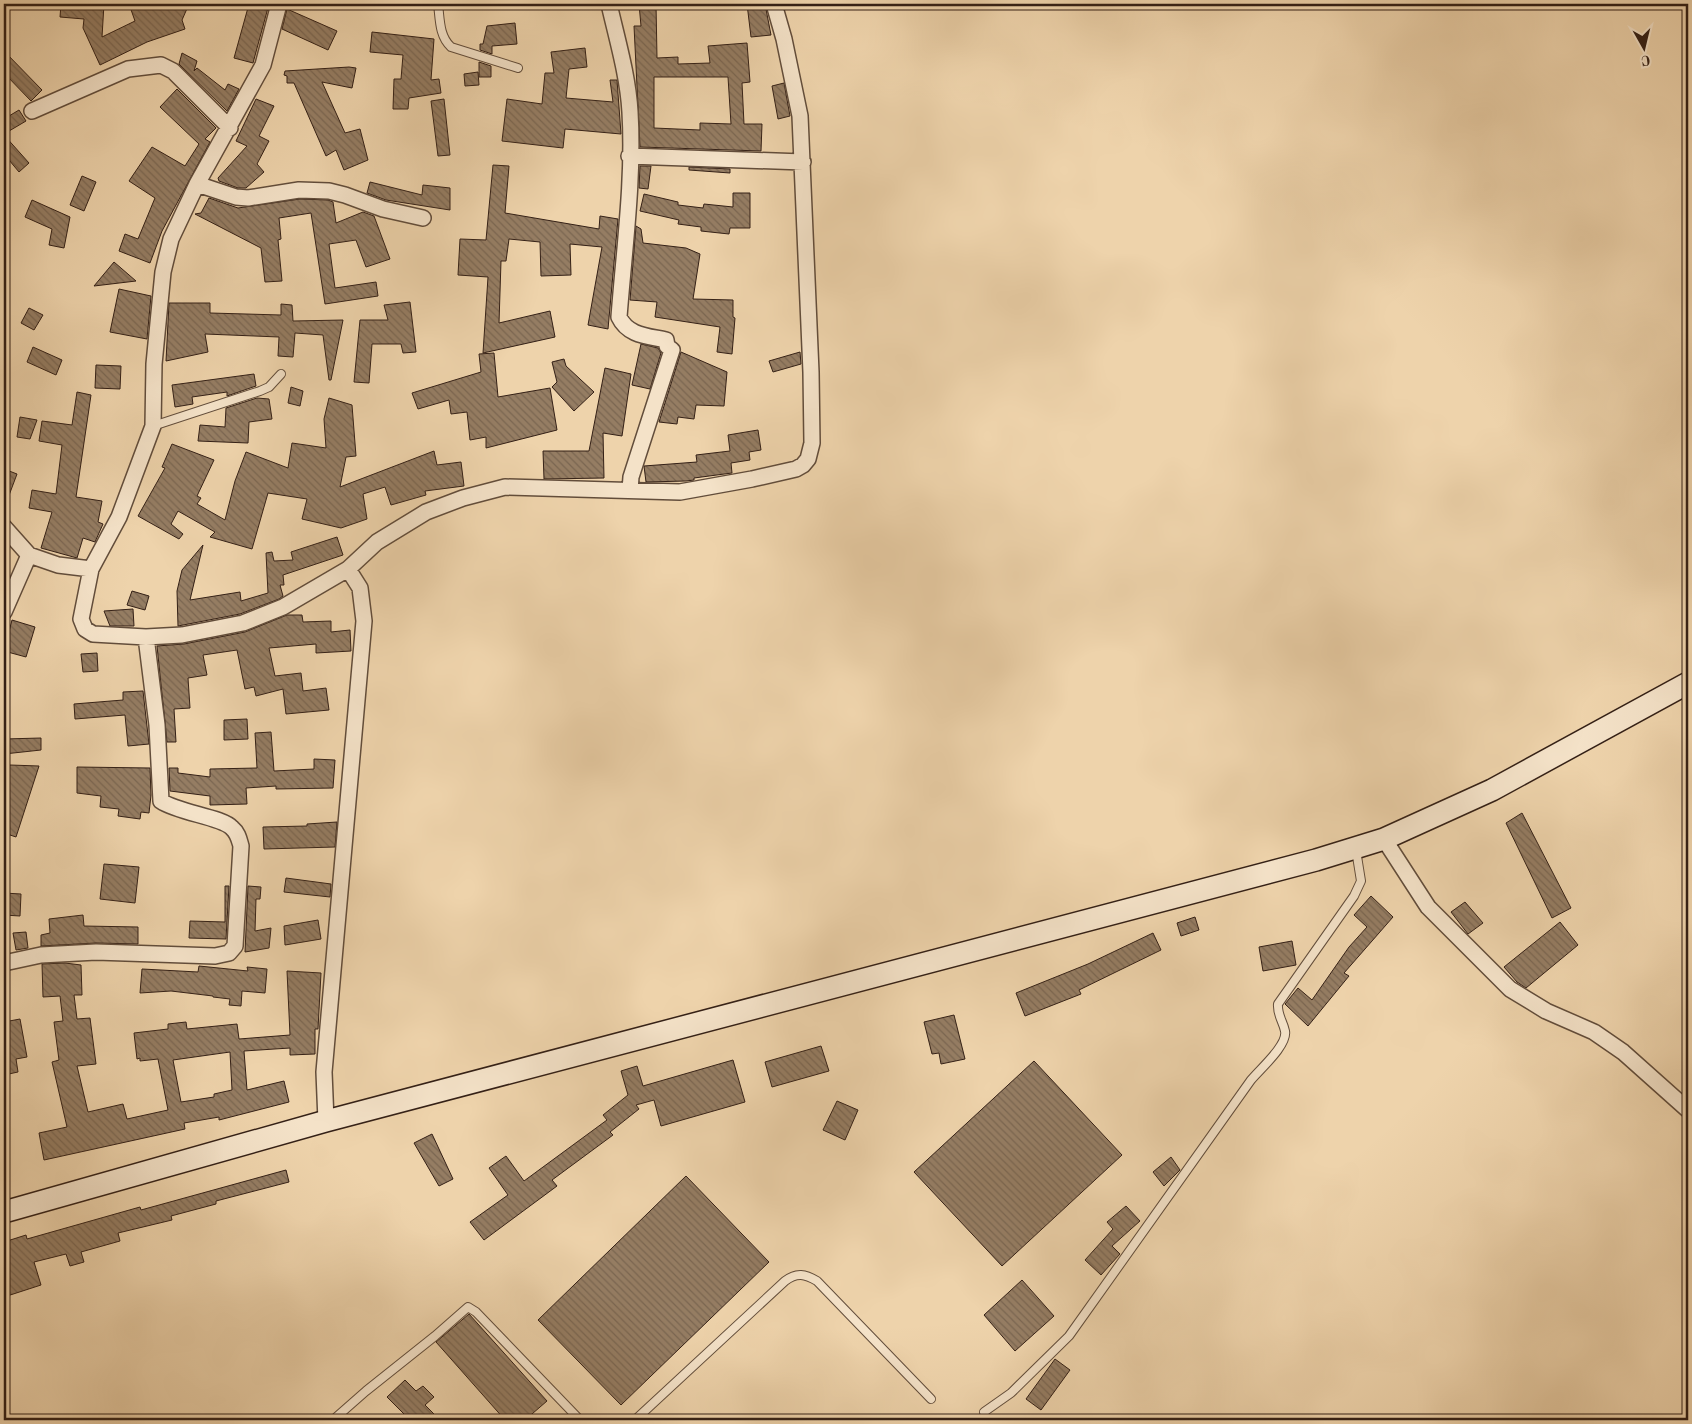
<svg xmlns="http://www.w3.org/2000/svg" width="1692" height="1424" viewBox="0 0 1692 1424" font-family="'Old Standard TT',serif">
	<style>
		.building { fill: url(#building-back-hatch); stroke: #342016; fill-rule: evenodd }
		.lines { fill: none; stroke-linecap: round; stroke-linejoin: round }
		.lane-casing { stroke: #624d3b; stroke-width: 10 }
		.street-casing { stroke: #624d3b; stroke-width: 18 }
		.secondary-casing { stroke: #342016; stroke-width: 24 }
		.lane { stroke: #f4e2c8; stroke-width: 8 }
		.street { stroke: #f4e2c8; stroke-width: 15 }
		.secondary { stroke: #f4e2c8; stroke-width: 21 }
	</style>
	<defs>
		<pattern id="building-back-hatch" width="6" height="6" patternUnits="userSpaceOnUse" patternTransform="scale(1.25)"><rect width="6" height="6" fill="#957d63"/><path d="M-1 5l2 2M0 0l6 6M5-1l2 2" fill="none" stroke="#7a6651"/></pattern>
	</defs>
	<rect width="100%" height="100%" fill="#eed3ab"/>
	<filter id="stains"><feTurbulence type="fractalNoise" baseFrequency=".004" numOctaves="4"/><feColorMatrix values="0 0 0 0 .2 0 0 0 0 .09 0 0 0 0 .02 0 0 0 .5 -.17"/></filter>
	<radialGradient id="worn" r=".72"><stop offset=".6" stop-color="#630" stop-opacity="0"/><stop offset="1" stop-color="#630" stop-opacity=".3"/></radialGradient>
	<!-- building -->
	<path class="building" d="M 61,4 L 104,4 L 102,37 L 135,21 L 129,4 L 189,4 L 182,20 L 185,29 L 147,42 L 100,65 L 83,28 L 84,19 L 60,17 Z
		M 249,4 L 269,4 L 253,63 L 234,58 Z
		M 639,4 L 656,4 L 657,58 L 678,57 L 678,64 L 710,63 L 708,46 L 747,43 L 750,82 L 742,83 L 744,124 L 762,124 L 761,151 L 640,147 L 634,26 L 641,26 ZM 654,77 L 728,77 L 731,124 L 700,123 L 700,130 L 654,128 Z
		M 747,4 L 765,4 L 771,35 L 751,37 Z
		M 287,9 L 337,31 L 328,50 L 282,29 Z
		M 515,23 L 517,44 L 492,46 L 492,54 L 480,50 L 480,44 L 483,44 L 487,26 Z
		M 372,32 L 434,39 L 431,80 L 439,79 L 441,93 L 409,98 L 408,109 L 393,109 L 394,79 L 401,79 L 403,55 L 370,52 Z
		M 585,48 L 587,67 L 569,69 L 566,98 L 613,102 L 610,80 L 617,80 L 621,134 L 565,129 L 563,148 L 502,141 L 507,99 L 542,104 L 545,73 L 554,73 L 551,52 Z
		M 4,51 L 42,90 L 31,101 L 4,73 Z
		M 182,53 L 197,61 L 194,71 L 197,68 L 225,90 L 228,84 L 239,89 L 227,111 L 179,64 Z
		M 479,62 L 491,66 L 491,77 L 479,77 Z
		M 349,67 L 356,68 L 352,88 L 322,82 L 345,133 L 360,129 L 368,160 L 344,170 L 336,150 L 326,156 L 294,83 L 287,83 L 287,76 L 284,75 L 285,71 Z
		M 478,72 L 479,85 L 465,86 L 464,74 Z
		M 784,83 L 790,116 L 778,119 L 772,86 Z
		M 177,89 L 216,128 L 205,139 L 210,142 L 162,231 L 150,263 L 119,251 L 125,234 L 138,239 L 155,198 L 129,181 L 152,147 L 185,166 L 199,144 L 160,107 Z
		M 256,99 L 274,106 L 259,136 L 269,141 L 257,164 L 264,172 L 246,188 L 238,188 L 219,181 L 218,178 L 247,146 L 236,141 Z
		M 444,99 L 450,155 L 438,156 L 431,101 Z
		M 19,110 L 26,121 L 4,134 L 4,119 Z
		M 4,135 L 29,163 L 19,172 L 4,154 Z
		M 493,165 L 509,166 L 505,213 L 599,229 L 600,216 L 618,219 L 608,329 L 588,325 L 602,247 L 570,244 L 571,275 L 541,276 L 540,242 L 509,239 L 506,261 L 501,261 L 499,323 L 550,311 L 555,337 L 483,353 L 488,277 L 458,275 L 460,239 L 486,240 Z
		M 640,166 L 651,166 L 648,189 L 639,188 Z
		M 689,167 L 730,169 L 730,173 L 689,170 Z
		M 82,176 L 96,182 L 84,211 L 70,205 Z
		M 370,182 L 422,195 L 423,185 L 450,188 L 450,210 L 386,200 L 367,193 Z
		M 733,193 L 750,193 L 750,228 L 730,228 L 729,234 L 701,231 L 701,227 L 678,224 L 679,220 L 640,211 L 644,194 L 678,202 L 678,205 L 703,208 L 704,204 L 733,207 Z
		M 209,198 L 238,208 L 300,199 L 328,200 L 333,202 L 336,223 L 363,212 L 374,216 L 390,259 L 366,267 L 356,240 L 329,244 L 335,288 L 376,282 L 378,296 L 325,304 L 311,213 L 279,218 L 281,239 L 278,240 L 282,281 L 265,282 L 261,248 L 195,214 L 201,213 Z
		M 32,200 L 70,217 L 64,248 L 49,245 L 52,229 L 25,217 Z
		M 636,226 L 641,229 L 643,243 L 686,248 L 700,254 L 693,299 L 733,300 L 733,317 L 735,318 L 732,354 L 717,352 L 720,327 L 655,317 L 657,302 L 630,300 Z
		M 114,262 L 136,281 L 94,286 Z
		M 119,289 L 151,296 L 147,339 L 110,332 Z
		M 410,302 L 416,352 L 403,353 L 401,344 L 372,344 L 369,383 L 354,382 L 360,320 L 388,320 L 384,305 Z
		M 169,303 L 210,303 L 210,313 L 281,315 L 281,304 L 292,305 L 293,321 L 343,320 L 331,380 L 329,380 L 323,335 L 295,333 L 293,357 L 278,356 L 279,337 L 205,334 L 208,352 L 166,361 Z
		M 29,308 L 43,315 L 34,330 L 21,323 Z
		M 641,344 L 658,348 L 661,353 L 650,389 L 632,385 Z
		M 33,347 L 62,360 L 56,375 L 27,362 Z
		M 681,352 L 727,372 L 724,406 L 696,405 L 694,419 L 678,417 L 677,424 L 659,422 Z
		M 800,352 L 801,364 L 773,372 L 769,361 Z
		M 494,353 L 498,397 L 550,388 L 557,430 L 486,448 L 486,437 L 470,440 L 467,412 L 451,414 L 449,400 L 418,409 L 412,393 L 481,372 L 479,354 Z
		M 564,359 L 566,366 L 594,392 L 574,411 L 552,387 L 557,382 L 552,362 Z
		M 96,365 L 121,366 L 120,389 L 95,388 Z
		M 605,368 L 631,374 L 622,436 L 603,433 L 604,478 L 544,479 L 543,451 L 589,451 Z
		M 254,374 L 256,386 L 227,396 L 227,392 L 192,397 L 193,404 L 175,407 L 172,385 Z
		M 291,387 L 303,391 L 300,406 L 288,403 Z
		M 77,392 L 91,395 L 76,497 L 102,501 L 98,522 L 103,524 L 95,542 L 83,538 L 77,558 L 41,548 L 52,512 L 29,508 L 32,490 L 56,494 L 62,445 L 39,441 L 42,421 L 72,425 Z
		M 257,398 L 269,399 L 272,419 L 249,422 L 248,443 L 198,441 L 200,425 L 225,427 L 226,408 Z
		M 329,398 L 352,405 L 356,456 L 346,457 L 340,487 L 434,451 L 437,465 L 461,462 L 464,486 L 425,491 L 426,495 L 391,505 L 385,487 L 363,494 L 367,519 L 341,528 L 302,519 L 307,499 L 268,493 L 252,549 L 210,537 L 215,532 L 178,511 L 171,524 L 183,534 L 179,539 L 138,516 L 165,468 L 162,467 L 172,444 L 214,460 L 197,496 L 201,498 L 197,504 L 225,520 L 235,481 L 246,452 L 288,468 L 292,443 L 326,448 L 324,419 Z
		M 20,417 L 37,420 L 30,439 L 17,437 Z
		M 758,430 L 761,450 L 749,452 L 750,460 L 731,463 L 732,473 L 694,478 L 694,480 L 686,481 L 646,482 L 644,466 L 697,462 L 696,455 L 730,451 L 728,435 Z
		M 4,469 L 17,474 L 5,506 L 4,506 Z
		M 337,537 L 343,555 L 283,575 L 284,585 L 280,585 L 283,596 L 279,599 L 240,614 L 178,626 L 177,591 L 182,570 L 203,545 L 190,600 L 240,592 L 241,601 L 268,593 L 266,553 L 272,552 L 274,561 L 293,560 L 291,552 Z
		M 132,591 L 149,596 L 145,610 L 127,605 Z
		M 133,609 L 134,626 L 110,626 L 104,611 Z
		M 287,615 L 302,615 L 303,622 L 331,621 L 331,632 L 350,630 L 351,651 L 316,653 L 316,644 L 269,648 L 275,676 L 301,673 L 303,691 L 326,688 L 329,710 L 286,714 L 283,689 L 256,696 L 254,687 L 245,689 L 237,650 L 203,655 L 207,675 L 188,678 L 190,708 L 174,709 L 176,742 L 167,742 L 157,646 L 184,644 L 245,632 Z
		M 12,620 L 35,627 L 26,657 L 4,651 Z
		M 97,653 L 98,671 L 83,672 L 81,654 Z
		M 143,691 L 149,744 L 128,746 L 125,715 L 75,719 L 74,704 L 123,700 L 123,692 Z
		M 247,719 L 248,739 L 224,740 L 224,720 Z
		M 271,732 L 274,771 L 314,769 L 314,759 L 335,760 L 333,788 L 276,789 L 276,786 L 246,788 L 247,804 L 210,805 L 210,796 L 170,791 L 169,768 L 178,768 L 178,773 L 210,777 L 210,769 L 257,768 L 255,733 Z
		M 41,738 L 41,750 L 4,754 L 4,739 Z
		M 10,765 L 39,766 L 16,837 L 4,833 L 4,784 Z
		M 77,767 L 150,768 L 151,795 L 149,813 L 141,812 L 140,819 L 118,816 L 119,809 L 100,807 L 101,796 L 77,793 Z
		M 1522,813 L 1571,908 L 1552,918 L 1506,823 Z
		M 337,822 L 335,847 L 264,849 L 263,827 L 307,826 L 307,824 Z
		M 104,864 L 139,867 L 135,903 L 100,899 Z
		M 286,878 L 331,884 L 330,897 L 284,892 Z
		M 225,886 L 229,886 L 226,939 L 189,938 L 190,921 L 225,922 Z
		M 248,886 L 261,887 L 260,899 L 256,899 L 255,931 L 271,928 L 269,948 L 245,952 Z
		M 4,893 L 21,894 L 20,916 L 4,915 Z
		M 1371,896 L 1393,917 L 1344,973 L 1349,976 L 1308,1026 L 1285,1004 L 1298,988 L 1312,1000 L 1349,947 L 1367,927 L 1354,915 Z
		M 1465,902 L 1483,923 L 1468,934 L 1451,912 Z
		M 83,915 L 84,926 L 138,927 L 138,944 L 96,943 L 41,946 L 41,935 L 50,933 L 49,919 Z
		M 1195,917 L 1199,930 L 1181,936 L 1177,923 Z
		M 318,920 L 321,939 L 285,945 L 284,926 Z
		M 1560,922 L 1578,945 L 1526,988 L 1517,982 L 1504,967 Z
		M 26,932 L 28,948 L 16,950 L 13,933 Z
		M 1153,933 L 1161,950 L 1079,990 L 1081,994 L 1025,1016 L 1016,993 L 1088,964 Z
		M 1292,941 L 1296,965 L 1263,971 L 1259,947 Z
		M 65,963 L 81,965 L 82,995 L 74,995 L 77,1019 L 90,1018 L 96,1064 L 77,1066 L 88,1112 L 123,1104 L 127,1119 L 168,1110 L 158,1059 L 140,1061 L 140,1058 L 137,1059 L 134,1033 L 168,1029 L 168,1024 L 186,1022 L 187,1029 L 237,1024 L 239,1039 L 290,1035 L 287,971 L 321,973 L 318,1029 L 315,1029 L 315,1054 L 290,1055 L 290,1048 L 244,1051 L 247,1090 L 284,1081 L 289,1102 L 219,1120 L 219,1117 L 184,1123 L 185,1129 L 44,1160 L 39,1133 L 67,1127 L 52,1062 L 59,1060 L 54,1022 L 63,1021 L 60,996 L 43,997 L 42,964 ZM 230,1052 L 232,1090 L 214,1094 L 214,1097 L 181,1102 L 173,1060 Z
		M 199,966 L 248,971 L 247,967 L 267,969 L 265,993 L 242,991 L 241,1006 L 229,1005 L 230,999 L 213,997 L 213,996 L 171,991 L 140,993 L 142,969 L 198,972 Z
		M 954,1015 L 965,1059 L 941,1064 L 939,1053 L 932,1054 L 924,1022 Z
		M 20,1019 L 27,1057 L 16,1059 L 18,1072 L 4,1075 L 4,1022 Z
		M 821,1046 L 829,1071 L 772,1087 L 765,1062 Z
		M 733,1060 L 745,1102 L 661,1126 L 654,1100 L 636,1105 L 639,1109 L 610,1132 L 613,1135 L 552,1180 L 557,1186 L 484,1240 L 470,1222 L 508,1195 L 489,1168 L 506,1156 L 524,1181 L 607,1120 L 603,1115 L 628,1095 L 621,1071 L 637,1066 L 643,1086 Z
		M 1034,1061 L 1122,1155 L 1002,1266 L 914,1172 Z
		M 837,1101 L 858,1110 L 845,1140 L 823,1130 Z
		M 432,1134 L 453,1179 L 439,1186 L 414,1143 Z
		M 1171,1157 L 1180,1170 L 1164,1186 L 1153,1172 Z
		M 286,1170 L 289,1182 L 216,1201 L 216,1204 L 171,1216 L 172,1220 L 118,1233 L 120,1241 L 81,1252 L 84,1262 L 70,1266 L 66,1254 L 34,1262 L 41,1285 L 4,1297 L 4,1242 L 26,1235 L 27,1239 L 140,1207 L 141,1210 Z
		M 686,1176 L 769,1262 L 621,1405 L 538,1320 Z
		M 1126,1206 L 1140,1221 L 1112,1246 L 1120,1254 L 1101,1275 L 1085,1260 L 1113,1229 L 1107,1222 Z
		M 1022,1280 L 1054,1316 L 1015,1351 L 984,1315 Z
		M 469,1314 L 547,1401 L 525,1420 L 505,1420 L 436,1342 Z
		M 1055,1359 L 1070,1370 L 1041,1410 L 1026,1399 Z
		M 405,1380 L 416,1391 L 423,1386 L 434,1397 L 425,1405 L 440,1420 L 410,1420 L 387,1397 Z"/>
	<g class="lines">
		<defs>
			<path id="lane" d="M 438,4 C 440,19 439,36 451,47 L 518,68
				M 153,426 L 260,391 L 269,387 L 281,374
				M 984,1412 L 1011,1393 L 1069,1336 L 1251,1080 C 1260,1069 1288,1045 1285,1031 C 1283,1021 1277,1015 1278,1004 L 1354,896 L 1361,881 L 1356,850
				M 333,1420 L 366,1391 L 435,1336 L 468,1307 L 476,1312 L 580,1420
				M 635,1420 L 785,1281 C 797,1272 805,1274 817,1281 L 931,1399"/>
			<path id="street" d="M 279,4 L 263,65 L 197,184 L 171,239 L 163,272 L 154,364 L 153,426 L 119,517 L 91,569 L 81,619 L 85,629 L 93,634 L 146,637 L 182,635 L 243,623 L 283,607 L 348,569 L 377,542 L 426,512 L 463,498 L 505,487 L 680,492 L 752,479 L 796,469 L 803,465 L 808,459 L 812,443 L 811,372 L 800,116 L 784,39 L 774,4
				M 609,4 C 617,39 628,76 630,112 C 634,180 624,250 619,317 C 628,336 648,336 666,340 L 667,346 L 672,350 L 631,477 L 630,490
				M 32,111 L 128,69 L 161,65 L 173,71 L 230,128
				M 629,156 L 803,162
				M 197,184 L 236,197 L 248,198 L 299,190 L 329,191 L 345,195 L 383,209 L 423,218
				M 4,527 L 29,555 L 58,565 L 91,569
				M 4,612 L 29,555
				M 1384,839 L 1428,907 L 1510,989 L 1546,1011 L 1594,1032 L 1623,1052 L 1688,1110
				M 4,963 L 41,955 L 96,952 L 215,956 L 229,953 L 235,946 L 241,846 C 239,839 238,833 232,828 C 222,817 179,813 161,801 L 157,725 L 146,637
				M 326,1121 L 324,1072 L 364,621 L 360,588 L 348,569"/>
			<path id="secondary" d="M 4,1212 L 326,1121 L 1316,860 L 1384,839 L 1492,790 L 1688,683"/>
		</defs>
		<!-- lane casing -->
		<use href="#lane" class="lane-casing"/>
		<!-- street casing -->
		<use href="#street" class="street-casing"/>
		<!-- secondary casing -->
		<use href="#secondary" class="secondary-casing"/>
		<!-- lane -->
		<use href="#lane" class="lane"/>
		<!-- street -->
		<use href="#street" class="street"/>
		<!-- secondary -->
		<use href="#secondary" class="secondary"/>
	</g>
	<!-- margin -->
	<rect width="1692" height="1424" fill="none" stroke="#eed3ab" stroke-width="20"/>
	<rect x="5" y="5" width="1682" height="1414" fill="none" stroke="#342016" stroke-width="2.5"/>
	<rect x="10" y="10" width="1672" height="1404" fill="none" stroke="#342016"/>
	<!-- north arrow -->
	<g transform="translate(1644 48) rotate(172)" stroke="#f4e2c8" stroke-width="4" paint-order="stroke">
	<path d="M0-4L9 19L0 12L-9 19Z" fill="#342016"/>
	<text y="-8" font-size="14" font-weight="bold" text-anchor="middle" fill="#342016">С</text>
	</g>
	<rect width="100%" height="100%" filter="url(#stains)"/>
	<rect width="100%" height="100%" fill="url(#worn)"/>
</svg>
